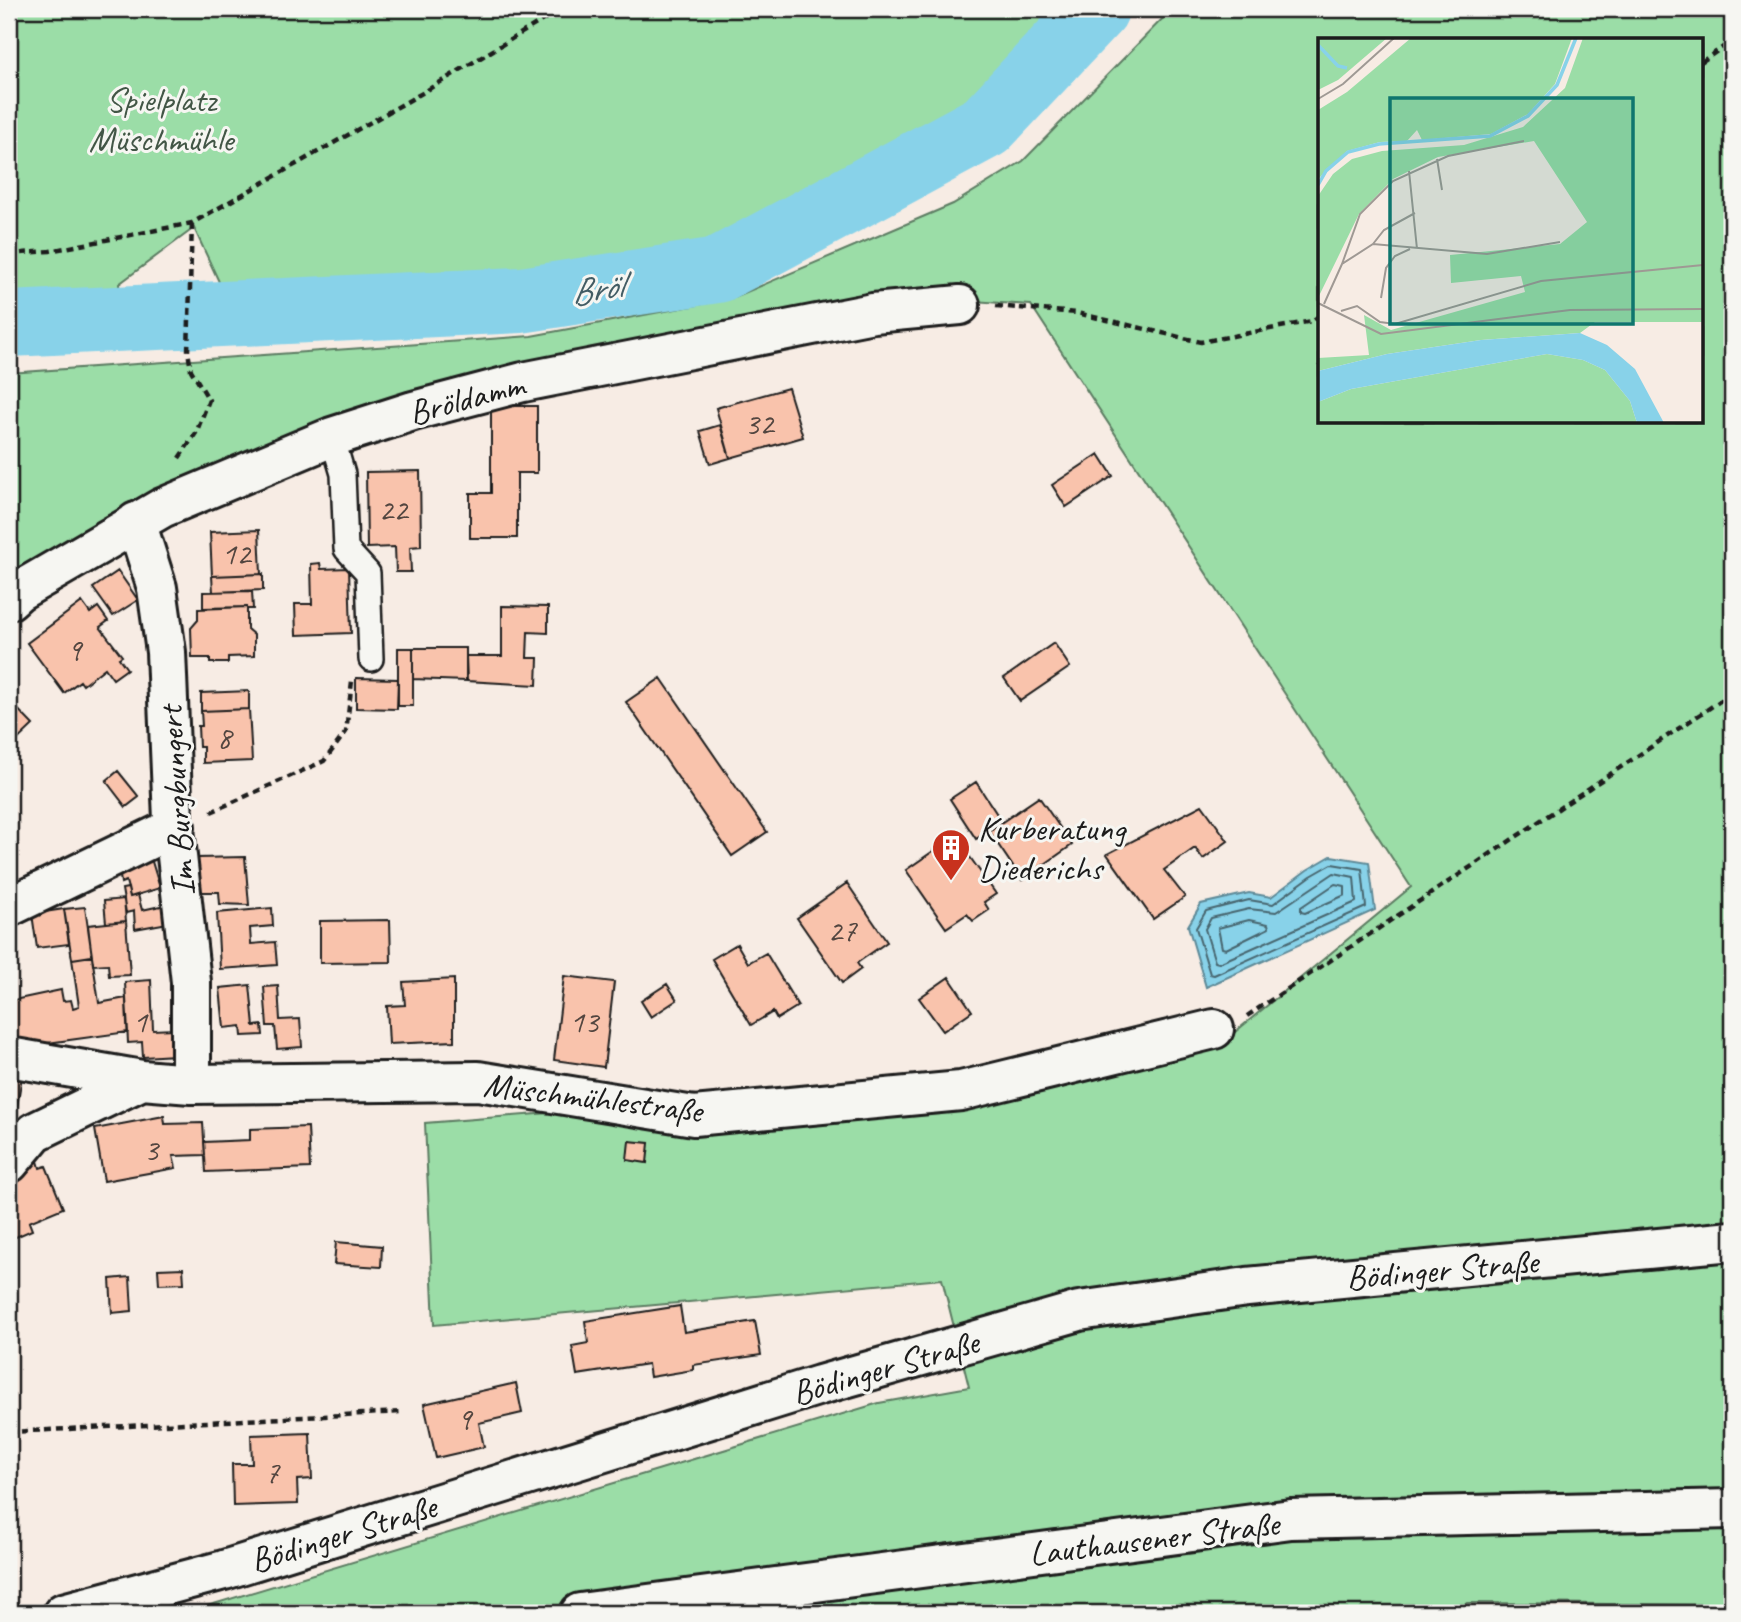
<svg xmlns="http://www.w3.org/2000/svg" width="1741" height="1622" viewBox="0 0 1741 1622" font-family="Caveat,sans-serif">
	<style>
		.green { fill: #9bdda7; stroke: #5c7c62; stroke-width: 2; fill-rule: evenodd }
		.water { fill: #88d2e9; stroke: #5d8997; stroke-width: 2 }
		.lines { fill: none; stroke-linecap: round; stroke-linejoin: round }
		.shore { stroke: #47656e; stroke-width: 2 }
		.river { stroke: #88d2e9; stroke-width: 66 }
		.building { fill: #f9c3ac; stroke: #1c1c1c; stroke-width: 2 }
		.service-casing { stroke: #1c1c1c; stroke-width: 28 }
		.minor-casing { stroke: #1c1c1c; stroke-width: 44 }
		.tertiary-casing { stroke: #1c1c1c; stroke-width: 44 }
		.path { stroke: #1c1c1c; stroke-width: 4.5; stroke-dasharray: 7 5; stroke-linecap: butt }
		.service { stroke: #f6f6f2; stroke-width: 23 }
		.minor { stroke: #f6f6f2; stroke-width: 38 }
		.tertiary { stroke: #f6f6f2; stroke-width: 38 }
		.labels { text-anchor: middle; stroke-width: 6; stroke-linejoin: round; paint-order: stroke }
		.number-label { font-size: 32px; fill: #534640 }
		.park-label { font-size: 35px; fill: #425646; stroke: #f6f6f2 }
		.street-label { font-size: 35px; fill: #1c1c1c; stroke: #f6f6f2 }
		.poi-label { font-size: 35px; fill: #1c1c1c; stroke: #f6f6f2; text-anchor: start }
		.water-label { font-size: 37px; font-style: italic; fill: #425c64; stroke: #f6f6f2 }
		.inset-river { fill: none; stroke: #88d2e9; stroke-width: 3.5 }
		.inset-road { fill: none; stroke: #9f9994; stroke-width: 2 }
		.view { fill: #0f766e; fill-opacity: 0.15; stroke: #0f766e; stroke-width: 3.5 }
		.inset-edge { fill: none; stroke: #1c1c1c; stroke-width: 3.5 }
	</style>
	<rect width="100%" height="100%" fill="#f7ece4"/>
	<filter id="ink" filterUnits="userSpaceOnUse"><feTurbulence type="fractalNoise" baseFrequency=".0143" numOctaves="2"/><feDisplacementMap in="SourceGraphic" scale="14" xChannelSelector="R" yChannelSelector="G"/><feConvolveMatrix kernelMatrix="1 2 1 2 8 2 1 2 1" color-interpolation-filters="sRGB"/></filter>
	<g filter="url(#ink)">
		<!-- green -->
		<path class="green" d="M 9,9 L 1077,9 L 985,110 L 719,257 L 512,279 L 226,297 L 194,228 L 119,284 L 121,305 L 9,310 Z
			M 1172,9 L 1732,9 L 1732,1605 L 1467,1603 L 1453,1613 L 184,1613 L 879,1403 L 969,1387 L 942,1279 L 434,1325 L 425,1123 L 812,1092 L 1218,1046 L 1411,887 L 1031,305 L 945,299 L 538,368 L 9,589 L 9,373 L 531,336 L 730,299 L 953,204 L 1023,161 ZM 1319,40 L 1701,40 L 1701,422 L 1319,422 Z"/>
		<!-- water -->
		<path class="water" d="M 1331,856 L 1369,862 L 1375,910 L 1206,987 L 1188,926 L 1201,904 L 1249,893 L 1271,897 L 1307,870 Z"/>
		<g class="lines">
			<!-- shore -->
			<path class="shore" d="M 1332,864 L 1362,869 L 1366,907 L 1214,975 L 1210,974 L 1196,928 L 1206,911 L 1249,900 L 1273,904 L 1311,876 Z
				M 1334,873 L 1354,877 L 1356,902 L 1219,963 L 1215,962 L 1205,929 L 1211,918 L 1249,909 L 1276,912 Z
				M 1335,884 L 1345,886 L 1345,895 L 1305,913 L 1301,912 L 1301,907 Z
				M 1249,920 L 1268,924 L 1269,928 L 1226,949 L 1222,948 L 1218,928 Z"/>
			<!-- river -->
			<path class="river" d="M 9,324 L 521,300 L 718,270 L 986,126 L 1096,9"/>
		</g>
		<!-- building -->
		<path class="building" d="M 788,388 L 803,437 L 730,458 L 716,408 Z
			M 491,406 L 537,406 L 537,473 L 517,473 L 517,538 L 470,538 L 470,493 L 491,493 Z
			M 720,425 L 730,458 L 710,464 L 700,431 Z
			M 1099,454 L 1113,476 L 1066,507 L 1052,485 Z
			M 420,471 L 421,546 L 410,547 L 411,572 L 396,572 L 395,547 L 367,548 L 366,472 Z
			M 259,530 L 261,574 L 212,576 L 210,532 Z
			M 320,563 L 321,569 L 349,568 L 351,633 L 296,635 L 295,604 L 312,604 L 311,564 Z
			M 118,571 L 138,600 L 113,616 L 93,588 Z
			M 263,574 L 263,590 L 213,592 L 212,576 Z
			M 252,591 L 253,609 L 247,609 L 247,607 L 203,608 L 203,592 Z
			M 82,602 L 90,613 L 98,607 L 108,621 L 100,627 L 122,656 L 119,658 L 127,669 L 113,679 L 105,668 L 83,685 L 80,681 L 64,693 L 27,643 Z
			M 502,606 L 548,607 L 548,633 L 528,632 L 527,658 L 538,658 L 537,685 L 467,681 L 466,656 L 502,656 Z
			M 247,607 L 247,629 L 254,635 L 254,656 L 228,657 L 228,663 L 210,663 L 210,658 L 192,658 L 191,628 L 198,620 L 198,609 Z
			M 1054,643 L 1070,667 L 1020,701 L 1004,678 Z
			M 398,648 L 413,648 L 413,706 L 398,706 Z
			M 413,648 L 466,648 L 466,681 L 413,679 Z
			M 356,678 L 398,679 L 397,709 L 356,708 Z
			M 661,678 L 767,832 L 732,856 L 626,702 Z
			M 249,691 L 249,709 L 201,711 L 201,693 Z
			M 9,700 L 33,725 L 9,748 Z
			M 249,709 L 252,761 L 203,763 L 203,747 L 199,747 L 198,726 L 202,726 L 201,711 Z
			M 118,771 L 139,797 L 126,807 L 106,781 Z
			M 976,782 L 1002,822 L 976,839 L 950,799 Z
			M 1039,797 L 1072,845 L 1022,880 L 989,831 Z
			M 1202,805 L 1228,841 L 1203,859 L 1195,848 L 1164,870 L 1185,897 L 1153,919 L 1107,854 Z
			M 955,836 L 996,894 L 984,902 L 989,910 L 973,921 L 967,914 L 946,928 L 906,870 Z
			M 150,855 L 160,888 L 130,897 L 126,881 L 121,883 L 119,869 Z
			M 245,857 L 249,905 L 220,904 L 219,892 L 199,892 L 197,858 Z
			M 847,883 L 887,942 L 857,963 L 861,969 L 842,983 L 797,918 Z
			M 128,888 L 130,897 L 138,895 L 142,910 L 165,905 L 168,923 L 135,929 L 134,911 L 126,913 L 122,889 Z
			M 124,899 L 126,921 L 106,923 L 104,901 Z
			M 85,907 L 92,956 L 72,959 L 64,909 Z
			M 272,908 L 273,926 L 250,928 L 251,944 L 275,942 L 277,965 L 220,969 L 217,913 Z
			M 64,909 L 69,944 L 37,948 L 32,914 Z
			M 390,920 L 391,962 L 320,963 L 320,921 Z
			M 126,921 L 130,975 L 109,976 L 108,964 L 93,965 L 88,925 Z
			M 737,944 L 748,963 L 766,953 L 798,1006 L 777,1019 L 773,1012 L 751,1025 L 712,959 Z
			M 92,956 L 99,1003 L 126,998 L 128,1032 L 11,1048 L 9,1001 L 61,990 L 63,1001 L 71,1000 L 73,1008 L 79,1006 L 72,959 Z
			M 564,976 L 614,982 L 604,1067 L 554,1060 Z
			M 949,977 L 972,1011 L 943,1031 L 919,998 Z
			M 454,979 L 454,1041 L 389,1044 L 387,1006 L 405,1005 L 403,982 Z
			M 151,980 L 153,1030 L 174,1029 L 175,1055 L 143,1057 L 142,1042 L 128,1043 L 125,982 Z
			M 667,984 L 677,1000 L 651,1017 L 641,1001 Z
			M 250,985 L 254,1026 L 262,1025 L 263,1035 L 242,1036 L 241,1026 L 224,1028 L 220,988 Z
			M 278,986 L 280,1020 L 300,1019 L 302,1047 L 277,1049 L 275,1026 L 267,1026 L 264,987 Z
			M 9,1074 L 22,1076 L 17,1107 L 9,1106 Z
			M 164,1116 L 165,1124 L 203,1123 L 205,1155 L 173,1156 L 176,1168 L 104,1181 L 95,1129 Z
			M 308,1127 L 310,1168 L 206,1172 L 204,1142 L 250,1140 L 250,1129 Z
			M 629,1141 L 649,1143 L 647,1163 L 627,1160 Z
			M 38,1161 L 40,1168 L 46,1166 L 63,1208 L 29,1222 L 32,1230 L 9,1240 L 9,1201 L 13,1199 L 9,1189 L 9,1180 L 15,1170 Z
			M 336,1242 L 382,1246 L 381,1267 L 334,1264 Z
			M 183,1268 L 184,1283 L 159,1284 L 158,1269 Z
			M 130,1277 L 132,1311 L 112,1313 L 110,1279 Z
			M 680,1306 L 684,1332 L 755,1321 L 761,1355 L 693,1365 L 693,1370 L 650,1377 L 648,1364 L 577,1375 L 572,1346 L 588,1343 L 585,1321 Z
			M 516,1383 L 522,1413 L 479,1423 L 484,1447 L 436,1458 L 424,1404 Z
			M 310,1433 L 312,1479 L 297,1480 L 298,1504 L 233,1506 L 232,1464 L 252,1464 L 251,1435 Z"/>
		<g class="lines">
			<defs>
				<path id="service" d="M 332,437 L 343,474 L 346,549 L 368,573 L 371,659"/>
				<path id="minor" d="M 136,522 L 157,588 L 166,652 L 173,820 L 191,982 L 191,1084
					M 9,600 L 19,591 L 162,508 L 332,437 L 413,411 L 523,382 L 873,313 L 960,305
					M 9,907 L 175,827
					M 9,1057 L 142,1080 L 191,1084 L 478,1081 L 694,1116 L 961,1091 L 1214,1029
					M 9,1163 L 35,1132 L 142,1080"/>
				<path id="tertiary" d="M 63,1613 L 224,1570 L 820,1385 L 1079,1311 L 1247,1287 L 1732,1241
					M 580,1613 L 1291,1519 L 1732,1509"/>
			</defs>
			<!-- service casing -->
			<use href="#service" class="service-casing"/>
			<!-- minor casing -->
			<use href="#minor" class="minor-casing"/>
			<!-- tertiary casing -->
			<use href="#tertiary" class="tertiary-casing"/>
			<!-- path -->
			<path class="path" d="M 1701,62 L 1732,41
				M 9,254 L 50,251 L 192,223 L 424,92 L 561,9
				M 996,306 L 1077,313 L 1201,342 L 1312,321 L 1319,316
				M 179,458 L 196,433 L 209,400 L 191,370 L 188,351 L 192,223
				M 211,812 L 324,761 L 346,732 L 352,681
				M 1247,1016 L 1732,693
				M 9,1432 L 402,1412"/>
			<!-- service -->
			<use href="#service" class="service"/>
			<!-- minor -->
			<use href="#minor" class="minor"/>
			<!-- tertiary -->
			<use href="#tertiary" class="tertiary"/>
		</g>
	</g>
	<!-- icons -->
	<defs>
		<symbol id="building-pin" viewBox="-11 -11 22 30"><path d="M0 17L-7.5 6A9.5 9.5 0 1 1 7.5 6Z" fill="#c8321e" stroke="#f6f6f2"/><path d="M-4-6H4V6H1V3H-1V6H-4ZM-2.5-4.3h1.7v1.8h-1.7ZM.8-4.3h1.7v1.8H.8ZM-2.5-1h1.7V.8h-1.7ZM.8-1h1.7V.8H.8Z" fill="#fff"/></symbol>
	</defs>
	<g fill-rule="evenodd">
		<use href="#building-pin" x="929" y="826" width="44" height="60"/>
	</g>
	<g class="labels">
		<!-- number labels -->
		<g class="number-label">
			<text x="759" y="434">32</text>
			<text x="393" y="520">22</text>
			<text x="236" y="564">12</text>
			<text x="74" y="660">9</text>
			<text x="224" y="748">8</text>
			<text x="842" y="941">27</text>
			<text x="140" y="1032">1</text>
			<text x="584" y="1032">13</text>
			<text x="151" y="1160">3</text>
			<text x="464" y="1429">9</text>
			<text x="272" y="1483">7</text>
		</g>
		<!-- park labels -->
		<g class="park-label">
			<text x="161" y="111">Spielplatz<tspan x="161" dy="40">Müschmühle</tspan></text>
		</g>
		<!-- street labels -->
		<g class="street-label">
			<text transform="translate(466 398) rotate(-15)" y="12">Bröldamm</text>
			<text transform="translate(176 801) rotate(-94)" y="12">Im Burgbungert</text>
			<text transform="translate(593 1097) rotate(7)" y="12">Müschmühlestraße</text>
			<text transform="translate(1442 1269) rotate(-5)" y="12">Bödinger Straße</text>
			<text transform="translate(885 1367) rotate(-16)" y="12">Bödinger Straße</text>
			<text transform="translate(343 1533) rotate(-17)" y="12">Bödinger Straße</text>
			<text transform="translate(1154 1538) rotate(-7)" y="12">Lauthausener Straße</text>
		</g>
		<!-- poi labels -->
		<g class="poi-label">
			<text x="978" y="840">Kurberatung<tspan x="978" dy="40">Diederichs</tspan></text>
		</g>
		<!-- water labels -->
		<g class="water-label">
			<text transform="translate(596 288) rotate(-9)" y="13">Bröl</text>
		</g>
	</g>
	<!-- overview -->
	<g transform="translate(1318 38)">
		<rect width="385" height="385" fill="#f7ece4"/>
		<path d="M 0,0 L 69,0 L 20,42 L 0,52 ZM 93,0 L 254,0 L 237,46 L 210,76 L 173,96 L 104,102 L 99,92 L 89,103 L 62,104 L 29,113 L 0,141 L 0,72 L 29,54 ZM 265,0 L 385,0 L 385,284 L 277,284 L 262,295 L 163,302 L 69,316 L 0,333 L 0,320 L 51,317 L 46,277 L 73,292 L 207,254 L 203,238 L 133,245 L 132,217 L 242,206 L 269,184 L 216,103 L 120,119 L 75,141 L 41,176 L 0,260 L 0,158 L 15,136 L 34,121 L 64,113 L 146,107 L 205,89 L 247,50 ZM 229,316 L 265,322 L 287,332 L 312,363 L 319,385 L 0,385 L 0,364 L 33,351 Z" fill="#9bdda7"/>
		<path d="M 262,295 L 289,307 L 317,331 L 346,385 L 319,385 L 312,363 L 287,332 L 265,322 L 229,316 L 33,351 L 0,364 L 0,333 L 69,316 L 163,302 Z" fill="#88d2e9"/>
		<path class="inset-river" d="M 0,7 L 20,28 L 29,30M 0,147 L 8,133 L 30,114 L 61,106 L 172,98 L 210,78 L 239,47 L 258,0"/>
		<path class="inset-road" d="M 0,61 L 25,46 L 76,0M 119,121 L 124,152M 91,133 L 99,211M 55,206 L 66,192 L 97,175M 24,226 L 42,176 L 75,143 L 130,118 L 206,103M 63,260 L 68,230 L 77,218 L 92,211M 0,265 L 63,296 L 252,272 L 385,271M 6,266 L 24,226 L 55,206 L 169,216 L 242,204M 23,273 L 39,268 L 62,284 L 77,286 L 223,243 L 385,227"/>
		<path class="view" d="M 72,60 L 315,60 L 315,286 L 72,286 Z"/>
		<rect width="385" height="385" class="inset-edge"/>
	</g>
	<!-- margin -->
	<rect width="1741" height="1622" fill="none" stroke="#f6f6f2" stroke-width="35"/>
	<rect x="18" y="18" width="1706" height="1587" fill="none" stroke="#1c1c1c" stroke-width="2.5" filter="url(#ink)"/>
</svg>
